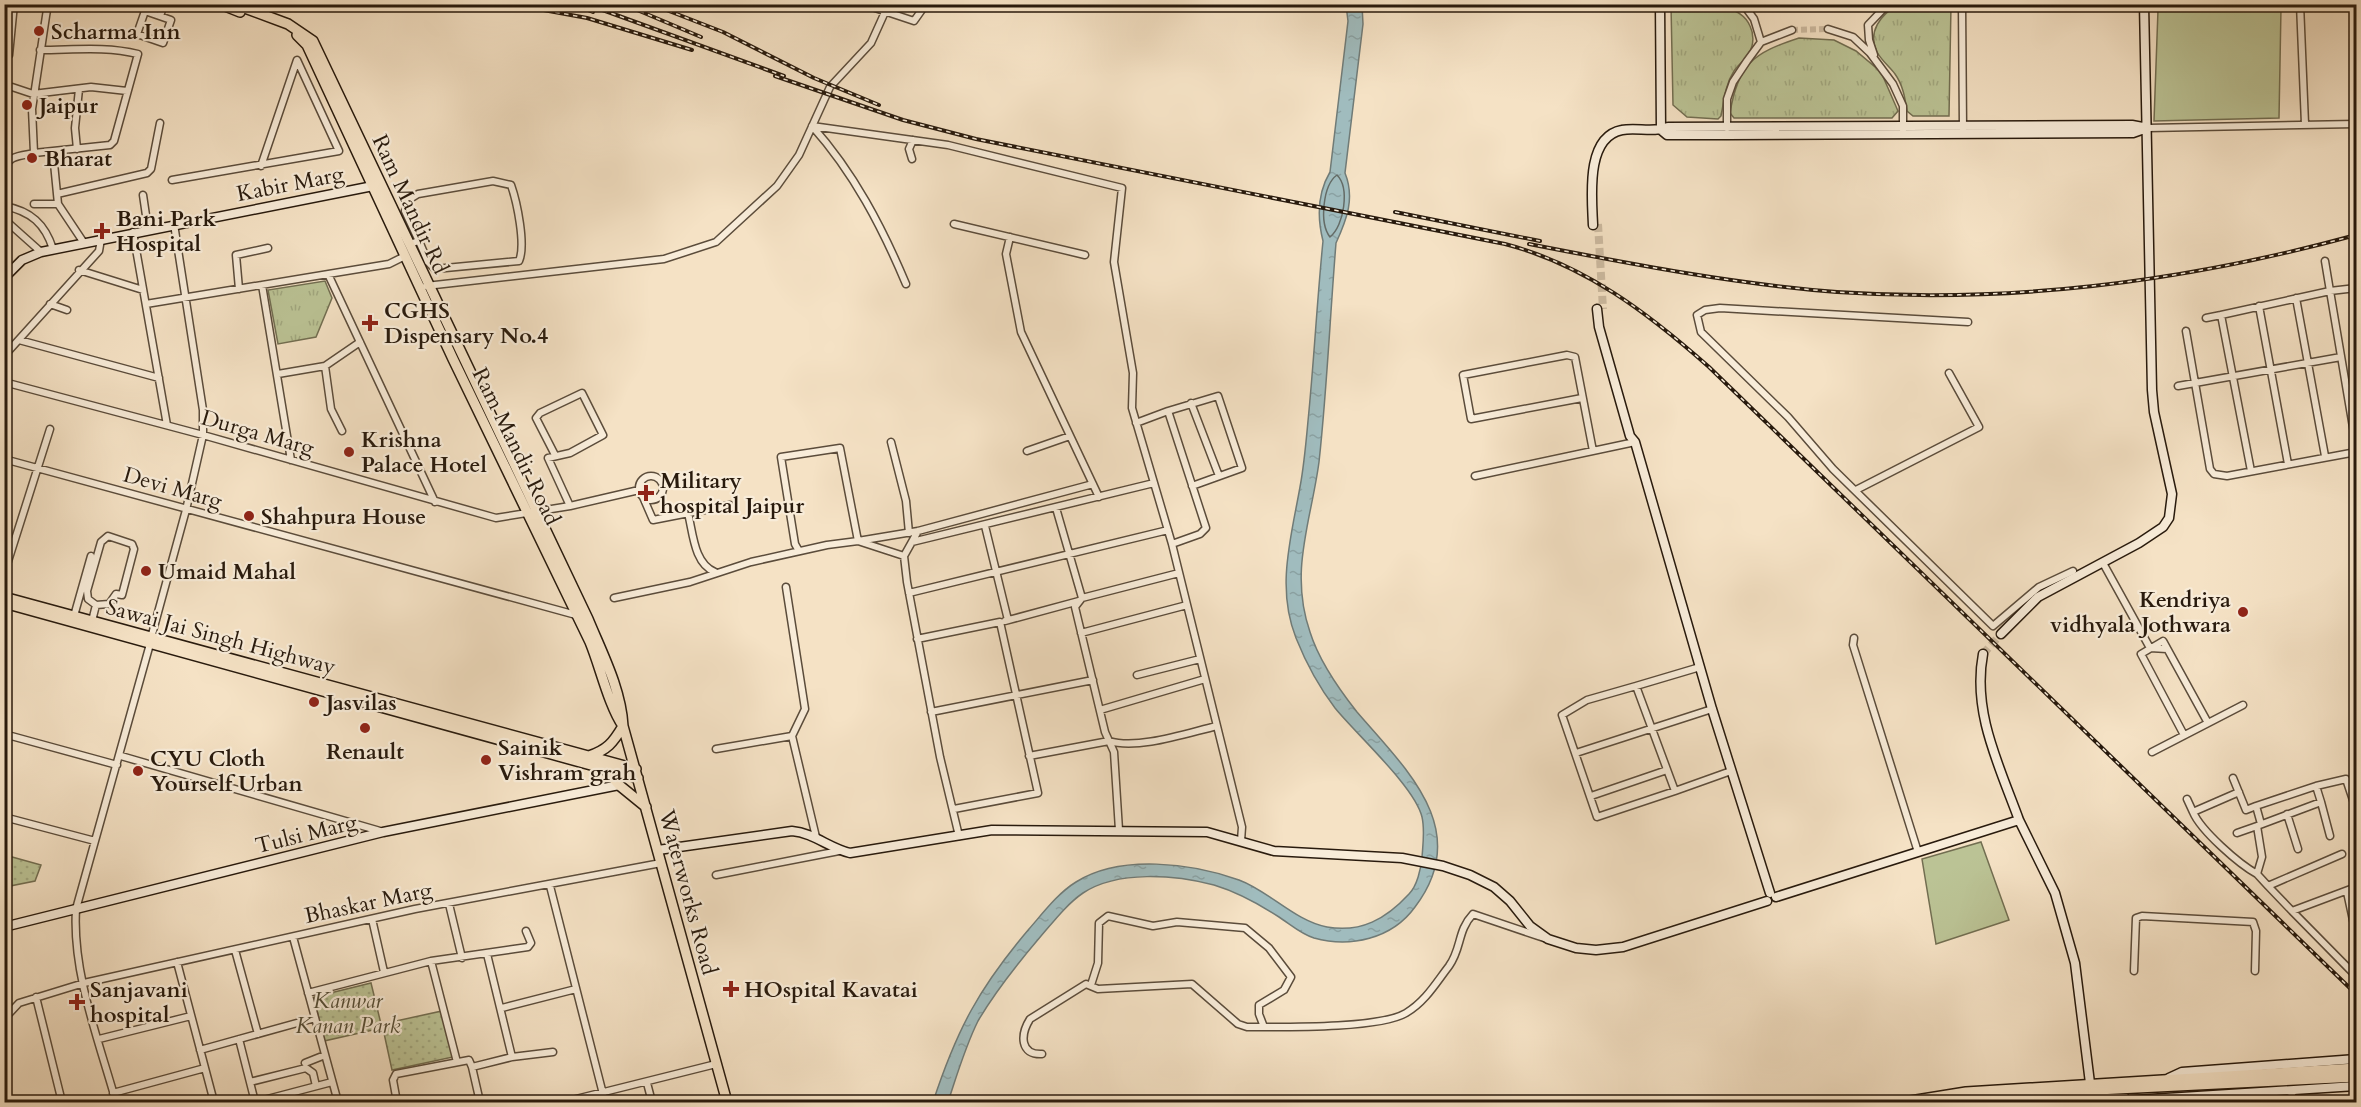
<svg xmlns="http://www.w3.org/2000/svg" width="2361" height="1107" viewBox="0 0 2361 1107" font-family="Cardo,serif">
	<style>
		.grass { fill: url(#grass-tufts); stroke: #726e51; stroke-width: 1.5 }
		.park { fill: url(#park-dots); stroke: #726e51; stroke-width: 1.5 }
		.pitch { fill: #bbc395; stroke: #726e51; stroke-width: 1.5 }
		.water { fill: url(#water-ripples); stroke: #707b77; stroke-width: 1.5 }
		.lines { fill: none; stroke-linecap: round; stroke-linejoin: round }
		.shore { stroke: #646b66; stroke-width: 1.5 }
		.street-tunnel { stroke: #ccbaa0; stroke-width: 6; stroke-dasharray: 6 3; stroke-linecap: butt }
		.secondary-tunnel { stroke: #ccbaa0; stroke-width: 8; stroke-dasharray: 8 4; stroke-linecap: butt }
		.street-casing { stroke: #5b4c3b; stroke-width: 9 }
		.secondary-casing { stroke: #281a0d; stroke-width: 11 }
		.primary-casing { stroke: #281a0d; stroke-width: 12 }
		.street { stroke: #f8ecd9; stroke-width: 6 }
		.secondary { stroke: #f8ecd9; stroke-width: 8 }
		.primary { stroke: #f5e2c5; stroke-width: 9 }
		.rail-casing { stroke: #281a0d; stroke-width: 4 }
		.rail { stroke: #f8ecd9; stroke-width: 1.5; stroke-dasharray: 4.5; stroke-linecap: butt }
		.poi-dot { fill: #8f2418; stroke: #f8ecd9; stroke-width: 2 }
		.labels { text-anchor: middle; stroke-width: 4.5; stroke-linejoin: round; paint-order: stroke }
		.poi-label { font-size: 22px; font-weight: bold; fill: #281a0d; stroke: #f8ecd9; text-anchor: start }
		.street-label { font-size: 22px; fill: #281a0d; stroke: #f8ecd9 }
		.park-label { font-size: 22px; font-style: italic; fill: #544d36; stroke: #f8ecd9 }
	</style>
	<defs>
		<pattern id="grass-tufts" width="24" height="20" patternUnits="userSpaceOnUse" patternTransform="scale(1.5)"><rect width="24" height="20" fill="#bbc395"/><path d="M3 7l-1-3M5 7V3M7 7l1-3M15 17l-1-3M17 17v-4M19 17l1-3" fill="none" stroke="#a1a77f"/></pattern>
		<pattern id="park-dots" width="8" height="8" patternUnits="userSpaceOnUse" patternTransform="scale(1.5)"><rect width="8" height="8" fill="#bbc395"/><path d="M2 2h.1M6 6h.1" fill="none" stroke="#a1a77f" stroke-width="1.8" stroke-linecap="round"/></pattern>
		<pattern id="water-ripples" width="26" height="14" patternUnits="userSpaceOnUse" patternTransform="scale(1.5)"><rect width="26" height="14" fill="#a0bcbe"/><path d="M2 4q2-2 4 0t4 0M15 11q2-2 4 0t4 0" fill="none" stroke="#8aa1a2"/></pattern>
	</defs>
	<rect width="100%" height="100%" fill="#f5e2c5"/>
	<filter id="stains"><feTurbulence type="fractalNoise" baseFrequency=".00333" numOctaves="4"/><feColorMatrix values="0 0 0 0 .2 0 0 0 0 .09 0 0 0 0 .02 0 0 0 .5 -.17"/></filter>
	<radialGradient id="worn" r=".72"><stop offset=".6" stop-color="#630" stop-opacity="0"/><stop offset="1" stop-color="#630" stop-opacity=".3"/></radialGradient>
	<!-- grass -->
	<path class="grass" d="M 1671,5 C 1697,5 1739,0 1750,26 C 1754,34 1754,45 1749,53 C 1745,60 1738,65 1734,71 C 1725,85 1724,101 1721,116 L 1718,119 L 1687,117 L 1673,105 Z
		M 1898,5 L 1951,5 L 1949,116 L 1913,116 L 1907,111 C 1905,98 1903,85 1895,74 C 1890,67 1881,60 1877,52 C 1867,32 1881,14 1898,5 Z
		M 1799,38 L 1834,40 L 1856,51 L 1881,72 L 1898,111 L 1892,118 L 1734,118 L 1730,113 C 1738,64 1753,53 1799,38 Z
		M 325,281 L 332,298 L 316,337 L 278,344 L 268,290 Z"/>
	<!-- park -->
	<path class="park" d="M 5,855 L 41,865 L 35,881 L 5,887 Z
		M 371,983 L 382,1028 L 324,1041 L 314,997 Z
		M 442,1011 L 453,1057 L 392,1070 L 382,1024 Z"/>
	<!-- pitch -->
	<path class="pitch" d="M 2281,8 L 2279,118 L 2154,121 L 2158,10 Z
		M 1981,842 L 2009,920 L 1936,944 L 1922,859 Z"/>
	<!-- water -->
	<path class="water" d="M 1346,5 L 1362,5 L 1363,24 L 1345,173 C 1355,198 1347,219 1336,243 C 1330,316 1327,389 1319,462 C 1311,522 1289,571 1310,632 C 1319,661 1338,688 1357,712 C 1405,768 1474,830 1415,907 C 1392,939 1350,948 1314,938 C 1301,934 1290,924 1279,917 C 1259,904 1237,892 1214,885 C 1175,875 1118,870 1083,893 C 1067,904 1054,921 1041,936 C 1018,963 996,990 978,1021 C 965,1047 957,1075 948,1102 L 933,1102 C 957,1029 979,988 1029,929 C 1043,913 1058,893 1076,882 C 1120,854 1192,863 1239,880 C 1269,891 1295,921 1327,927 C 1361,933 1386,919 1409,894 C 1417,886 1421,869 1422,857 C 1423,844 1425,830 1422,817 C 1415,787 1356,734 1335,708 C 1319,687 1306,663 1296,638 C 1276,588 1291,538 1300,487 C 1304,466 1306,443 1308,421 C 1314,361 1317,301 1323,241 C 1317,217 1317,194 1330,172 L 1348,21 Z"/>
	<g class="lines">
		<!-- shore -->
		<path class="shore" d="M 1337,175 C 1350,188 1344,226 1330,237 C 1319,223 1323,185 1337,175 Z"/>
		<!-- street-tunnel -->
		<path class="street-tunnel" d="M 1792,30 L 1828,29"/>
		<!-- secondary-tunnel -->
		<path class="secondary-tunnel" d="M 1598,224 L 1603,309
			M 1983,654 L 2001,634"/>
		<defs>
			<path id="street" d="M 863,4 L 914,21 L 926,4
				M 1743,4 L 1754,19 L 1761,42
				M 1962,4 L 1963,129
				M 2300,4 L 2305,124
				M 145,11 L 171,20 L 163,43 L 137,34 Z
				M 160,16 L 164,4
				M 1828,29 L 1853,37 L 1870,53 L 1893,84 L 1903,106 L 1903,130
				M 40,50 C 74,50 105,46 138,54 L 114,141 L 110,145 L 34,153 L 32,109 L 46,16 L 48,4
				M 1874,55 L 1869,40 L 1868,25 L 1888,4
				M 4,62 L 9,55 L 14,4
				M 12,87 L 33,94 L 91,87 L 127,91
				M 812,126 L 948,145 L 1122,188 L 1114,262 L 1133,373 L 1132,408 L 1172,544 L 1242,827 L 1241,841
				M 812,126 C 854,173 882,227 906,284
				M 1727,128 L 1727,99 L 1733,82 L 1747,61 L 1761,42 L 1792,30
				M 2148,128 L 2356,124
				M 77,149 L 75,128 L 79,89
				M 53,153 L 58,204 L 84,243
				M 912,159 L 909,149 L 913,140
				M 4,172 C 7,155 20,156 35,153
				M 172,180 L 339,151 L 297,60 L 261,166
				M 57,194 L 147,173 L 151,169 L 160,123
				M 143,195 L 148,229
				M 34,204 L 58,204
				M 4,206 C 31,211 45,224 53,249
				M 4,219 L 41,252
				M 954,224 L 1085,255
				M 133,232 L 167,425
				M 1010,237 L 1006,254 L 1021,332 L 1099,497
				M 409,244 L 419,241 L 428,262 L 435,269 L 519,261 C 526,245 517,202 511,185 L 493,181 L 418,194 L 410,199 L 405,211 L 419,241
				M 79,270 L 143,290
				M 328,274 L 435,502
				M 262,285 L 291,460
				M 426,286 L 664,259 L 716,242 L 777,186 L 799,155 L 830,87 L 871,43 L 885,12
				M 2356,288 L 2330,291 L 2356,445
				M 239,289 L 236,255 L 268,248
				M 2296,298 L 2325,456
				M 50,304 L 67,310
				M 146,304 L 389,264 L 405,256
				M 2259,306 L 2288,464
				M 2206,318 L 2221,315
				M 1968,322 L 1720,308 L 1705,310 L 1697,315 L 1701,332 L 1788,417 L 1833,469 L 1993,626 L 2039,587 L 2073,571
				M 2186,331 L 2210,469 L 2214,474 L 2227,476 L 2356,452
				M 19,340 L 159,378
				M 4,356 L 99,251 L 101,239
				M 278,374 L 325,366
				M 4,382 L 203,435 L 496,518 L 570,506
				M 2178,386 L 2341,357
				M 1582,398 L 1471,419 L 1463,375 L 1567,355 L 1575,357 L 1593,451
				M 1191,403 L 1219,476
				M 1168,411 L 1218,396 L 1242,468 L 1192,486
				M 1136,423 L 1168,411 L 1206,528 L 1200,534 L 1172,544
				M 342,431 L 331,409 L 325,366 L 360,342
				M 891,442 L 906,501 L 909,533
				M 1027,451 L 1070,436
				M 555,455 L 536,418 L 540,413 L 582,393 L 603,435 L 570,453 L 548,458 L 570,506 L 639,490
				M 4,459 L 576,615
				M 2251,471 L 2221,315 L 2330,291 L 2325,261
				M 1475,476 L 1635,442
				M639 488a12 12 0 1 1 24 0a12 12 0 1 1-24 0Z
				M 1856,490 L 1979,427 L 1949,373
				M 643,497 L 653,520 L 730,505
				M 1056,508 L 1082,598
				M 688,513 C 693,533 694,564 715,572
				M 985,526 L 1008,620
				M 918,531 L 904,556 L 907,582 L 940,757 L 959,836
				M 912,542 L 1154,483
				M 799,551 L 795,544 L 781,457 L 840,448 L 858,541 L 918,531 L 1093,484
				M 2103,563 L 2150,648 L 2167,649
				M 4,574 L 50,429
				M 786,587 L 805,709 L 792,736 L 816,837
				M 909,593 L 1168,530
				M 614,598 L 690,582 L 751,562 L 827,545 L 858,541 L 904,556
				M 74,616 L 91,556
				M 92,621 L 96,605 L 109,604 L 116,594 L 122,595 L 134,549 L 132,544 L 108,536 L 101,542 L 87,591 L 88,599 L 96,605
				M 1005,621 L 1079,601
				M 1081,633 L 1187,605
				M 151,638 L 186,510 L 203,435 L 203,410 L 174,224
				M 1854,638 L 1853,645 L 1918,852
				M 917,639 L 1000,622 L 1038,793 L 954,809
				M 1700,667 L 1636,686 L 1675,791 L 1731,771
				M 1137,675 L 1200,659
				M 1636,686 L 1587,700 L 1562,715 L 1597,817 L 1675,791
				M 1100,710 L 1205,679
				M 931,712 L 1093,680
				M 4,734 L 117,765
				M 2184,735 L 2141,654 L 2163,641 L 2208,723
				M 716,749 L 792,736
				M 2152,752 L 2243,705
				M 1576,753 L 1712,709
				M 121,756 L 380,831
				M 1029,756 L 1109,741 C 1138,750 1187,733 1217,726
				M 2233,778 L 2246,810 L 2256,806
				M 2239,792 L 2193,812 C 2201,831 2239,864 2257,874
				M 1591,796 L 1667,770
				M 2187,799 L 2193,812
				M 2321,802 L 2316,786 L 2346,779 L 2356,809
				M 2287,814 L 2298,849
				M 4,817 L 95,841
				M 2261,824 L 2256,806 L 2316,786
				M 1119,830 L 1114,752 L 1105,732 L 1075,607 L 1082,598 L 1179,573
				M 2237,833 L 2257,826
				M 2342,854 L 2268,886 L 2292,911 L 2356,887
				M 716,875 L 839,851
				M 550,886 L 603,1094
				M 2268,886 L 2257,874 L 2262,857 L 2257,826 L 2321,802 L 2330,836
				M 2347,892 L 2356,934
				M 449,904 L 462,958
				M 2292,911 L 2356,976
				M 372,919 L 384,972
				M 293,937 L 338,1102
				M 235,950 L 258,1034
				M 431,961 L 457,1062
				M 177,962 L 214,1102
				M 2134,971 L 2136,918 L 2142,916 L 2253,922 L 2256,931 L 2255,971
				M 1091,985 L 1098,963 L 1099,923 L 1108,916 L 1153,926 L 1177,922 L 1245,928 L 1269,948 L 1291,977 L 1284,990 L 1259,1005 L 1259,1014 L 1264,1027
				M 308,993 L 431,961 L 528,947 L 531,943 L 526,931
				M 36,997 L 62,1102
				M 502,1008 L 576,989
				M 4,1019 L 19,1003 L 84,983 L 415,909 L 661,863
				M 99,1039 L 191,1016
				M 239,1039 L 255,1102
				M 200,1050 L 315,1018
				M 1042,1054 C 1020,1055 1020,1035 1030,1019 L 1086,984 L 1098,989 L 1192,984 L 1238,1024 L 1247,1027 C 1282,1027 1379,1029 1406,1013 C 1425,1002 1436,983 1449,966 C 1462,948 1457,931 1473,914 L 1544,938
				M 512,1057 L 553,1052
				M 305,1063 L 325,1055
				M 250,1082 L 306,1068 L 313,1073 L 316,1086
				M 647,1083 L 652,1102
				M 4,1093 L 7,1102
				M 113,1093 L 205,1068
				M 116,1102 C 99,1041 72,973 76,909 L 150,644
				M 256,1102 L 332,1082
				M 397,1102 L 393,1080 L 396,1074 L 469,1060 L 472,1067
				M 480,1102 L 472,1067 L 512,1057 L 487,954
				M 564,1102 L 716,1064
				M 2288,1102 L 2294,1090"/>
			<path id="secondary" d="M 1660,4 L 1661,130
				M 1661,130 L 1667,135 L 1727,135 L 2133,133 L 2147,128
				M 1593,225 C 1592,198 1585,137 1622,130 C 1636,127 1654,133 1668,127 L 2132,125 L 2148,128
				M 4,278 L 22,260 L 41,252 L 378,185
				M 1597,309 L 1599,327 L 1630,436 L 1635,442 L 1712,709 L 1770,893
				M 2001,634 L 2038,597 L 2139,543 L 2163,527 L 2169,518 L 2172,494 L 2154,412 L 2152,390 L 2144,4
				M 2019,820 L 2055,893 L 2075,963 L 2090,1083
				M 658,850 L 792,831 C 814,833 829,848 850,853 L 992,830 L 1207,832 L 1274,851 L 1402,858 L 1443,866 L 1470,875 L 1494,887 L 1510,901 L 1530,926 L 1548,939 L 1576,948 L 1596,950 L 1623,947 L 1767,901
				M 1776,897 L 2019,820 C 1999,765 1972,712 1983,654
				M 4,927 L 383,832 L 619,785
				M 2169,1078 L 2182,1072 L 2356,1059
				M 2103,1102 L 2356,1086"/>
			<path id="primary" d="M 220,4 L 240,12
				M 234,4 L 288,24 L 313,41 L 588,619 C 602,653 621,689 623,726 L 727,1102
				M 297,35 L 307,45 L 453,359 L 590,642 C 600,666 609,706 623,726
				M 4,597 L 636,769
				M 4,603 L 638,778
				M 589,756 C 607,750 613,743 623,726
				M 605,769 L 619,785 L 646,807
				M 1904,1102 L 1966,1092 L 2356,1068
				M 1937,1102 L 2097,1090 L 2356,1077
				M 2039,1102 L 2123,1095"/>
		</defs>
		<!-- street casing -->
		<use href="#street" class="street-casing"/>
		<!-- secondary casing -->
		<use href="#secondary" class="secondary-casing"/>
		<!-- primary casing -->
		<use href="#primary" class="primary-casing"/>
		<!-- street -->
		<use href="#street" class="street"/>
		<!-- secondary -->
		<use href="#secondary" class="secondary"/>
		<!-- primary -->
		<use href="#primary" class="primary"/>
		<defs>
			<path id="rail" d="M 511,4 L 587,18 L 692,50
				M 572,4 L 593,12
				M 586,4 L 784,76
				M 623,4 L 701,37
				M 651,4 L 723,32 L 814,78 L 879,105
				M 775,76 L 903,120 L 976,139 L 1505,244 C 1585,265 1648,313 1709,367 L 2356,994
				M 1395,212 L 1540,241
				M 1529,244 C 1631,264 1734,284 1837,292 C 2012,304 2188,281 2356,235"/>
		</defs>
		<!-- rail casing -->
		<use href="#rail" class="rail-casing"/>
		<!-- rail -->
		<use href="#rail" class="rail"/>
	</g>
	<!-- markers -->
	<g class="poi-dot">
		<circle cx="39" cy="31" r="6"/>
		<circle cx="27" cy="105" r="6"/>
		<circle cx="32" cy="158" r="6"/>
		<path d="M99 222h6v6h6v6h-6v6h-6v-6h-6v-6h6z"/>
		<path d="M367 314h6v6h6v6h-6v6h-6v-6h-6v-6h6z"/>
		<circle cx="349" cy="452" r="6"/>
		<path d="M643 484h6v6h6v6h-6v6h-6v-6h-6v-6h6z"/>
		<circle cx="249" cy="516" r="6"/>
		<circle cx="146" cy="571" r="6"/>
		<circle cx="2243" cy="612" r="6"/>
		<circle cx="314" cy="702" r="6"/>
		<circle cx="365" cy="728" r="6"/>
		<circle cx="486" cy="760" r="6"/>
		<circle cx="138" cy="771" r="6"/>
		<path d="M728 980h6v6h6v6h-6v6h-6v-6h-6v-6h6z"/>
		<path d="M74 993h6v6h6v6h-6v6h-6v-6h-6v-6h6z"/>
	</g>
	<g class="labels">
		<!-- poi labels -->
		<g class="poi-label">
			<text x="51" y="39">Scharma Inn</text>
			<text x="39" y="113">Jaipur</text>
			<text x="44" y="166">Bharat</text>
			<text x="116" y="226">Bani Park<tspan x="116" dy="25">Hospital</tspan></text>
			<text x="384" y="318">CGHS<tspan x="384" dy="25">Dispensary No.4</tspan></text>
			<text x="361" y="447">Krishna<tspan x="361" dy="25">Palace Hotel</tspan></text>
			<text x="660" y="488">Military<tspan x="660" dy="25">hospital Jaipur</tspan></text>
			<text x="261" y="524">Shahpura House</text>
			<text x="158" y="579">Umaid Mahal</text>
			<text x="2231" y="607" text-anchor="end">Kendriya<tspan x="2231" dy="25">vidhyala Jothwara</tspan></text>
			<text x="326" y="710">Jasvilas</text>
			<text x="498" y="755">Sainik<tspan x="498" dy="25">Vishram grah</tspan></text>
			<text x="365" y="759" text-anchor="middle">Renault</text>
			<text x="150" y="766">CYU Cloth<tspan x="150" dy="25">Yourself Urban</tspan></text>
			<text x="90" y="997">Sanjavani<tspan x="90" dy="25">hospital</tspan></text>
			<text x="744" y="997">HOspital Kavatai</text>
		</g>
		<!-- street labels -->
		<g class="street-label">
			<text transform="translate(290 183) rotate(-11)" y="8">Kabir Marg</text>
			<text transform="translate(411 204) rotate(65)" y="8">Ram Mandir Rd</text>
			<text transform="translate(258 432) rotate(16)" y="8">Durga Marg</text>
			<text transform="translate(517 446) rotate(64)" y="8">Ram Mandir Road</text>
			<text transform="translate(173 487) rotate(16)" y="8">Devi Marg</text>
			<text transform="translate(221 636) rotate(15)" y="8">Sawai Jai Singh Highway</text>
			<text transform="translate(306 833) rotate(-14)" y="8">Tulsi Marg</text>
			<text transform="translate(689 892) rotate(75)" y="8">Waterworks Road</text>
			<text transform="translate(368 902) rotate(-12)" y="8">Bhaskar Marg</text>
		</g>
		<!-- park labels -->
		<g class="park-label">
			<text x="348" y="1008">Kanwar<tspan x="348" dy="25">Kanan Park</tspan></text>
		</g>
	</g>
	<!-- margin -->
	<rect width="2361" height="1107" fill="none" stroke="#f5e2c5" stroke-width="24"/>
	<rect x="6" y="6" width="2349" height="1095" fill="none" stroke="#281a0d" stroke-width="3"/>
	<rect x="12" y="12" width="2337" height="1083" fill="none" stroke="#281a0d" stroke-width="1.5"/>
	<rect width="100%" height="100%" filter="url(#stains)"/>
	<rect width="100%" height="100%" fill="url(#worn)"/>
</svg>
